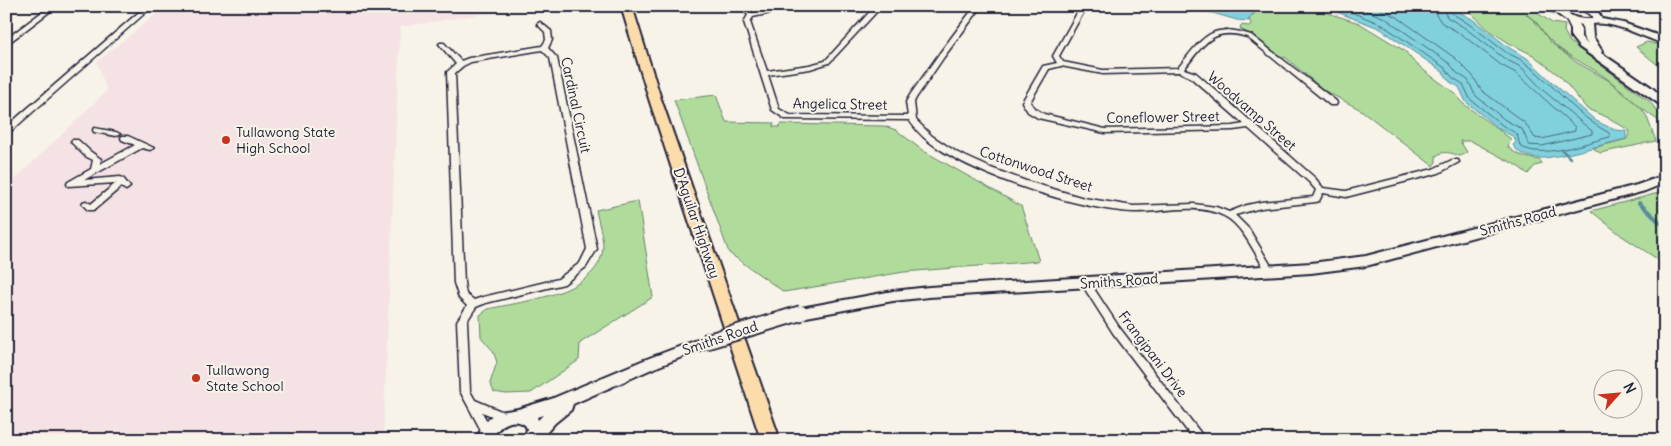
<svg xmlns="http://www.w3.org/2000/svg" width="1671" height="446" viewBox="0 0 1671 446" font-family="Delius,sans-serif">
	<style>
		.built { fill: #f5e2e4 }
		.green { fill: #afdc9b; stroke: #687f6b }
		.water { fill: #81d1dd; stroke: #5b8b9c }
		.lines { fill: none; stroke-linecap: round; stroke-linejoin: round }
		.shore { stroke: #48687c; stroke-width: 1 }
		.stream-far1 { stroke: #5b8b9c; stroke-width: 2.5 }
		.stream { stroke: #5b8b9c; stroke-width: 4 }
		.street-casing { stroke: #22223b; stroke-width: 3 }
		.secondary-casing { stroke: #22223b; stroke-width: 4 }
		.highway-casing { stroke: #22223b; stroke-width: 4 }
		.street { fill: #f7f3e8; fill-rule: evenodd }
		.secondary { fill: #f7f3e8; fill-rule: evenodd }
		.highway { fill: #fddcac; fill-rule: evenodd }
		.secondary-bridge-casing { stroke: #22223b; stroke-width: 18; stroke-linecap: butt }
		.secondary-bridge { stroke: #f7f3e8; stroke-width: 14 }
		.poi-dot { fill: #c8321e; stroke: #f7f3e8; stroke-width: 2 }
		.labels { text-anchor: middle; stroke-width: 4; stroke-linejoin: round; paint-order: stroke }
		.street-label { font-size: 14px; fill: #22223b; stroke: #f7f3e8 }
		.poi-label { font-size: 14px; fill: #22223b; stroke: #f7f3e8; text-anchor: start }
	</style>
	<rect width="100%" height="100%" fill="#f7f3e8"/>
	<filter id="ink" filterUnits="userSpaceOnUse"><feTurbulence type="fractalNoise" baseFrequency=".02" numOctaves="2"/><feDisplacementMap in="SourceGraphic" scale="10" xChannelSelector="R" yChannelSelector="G"/><feConvolveMatrix kernelMatrix="1 2 1 2 8 2 1 2 1" color-interpolation-filters="sRGB"/></filter>
	<g filter="url(#ink)">
		<!-- built -->
		<path class="built" d="M 166,6 L 534,6 L 400,27 L 383,440 L 6,440 L 6,188 L 107,91 L 97,62 Z"/>
		<!-- green -->
		<path class="green" d="M 1233,6 L 1306,6 L 1359,23 L 1405,51 L 1413,61 L 1426,72 L 1456,94 L 1461,102 L 1511,139 L 1508,147 C 1517,156 1528,158 1540,160 L 1542,164 L 1535,166 L 1528,174 L 1516,165 L 1471,141 L 1460,141 L 1467,152 L 1460,156 C 1451,153 1444,150 1436,156 L 1436,162 L 1433,166 L 1361,110 L 1325,91 L 1286,58 C 1268,53 1257,36 1240,29 L 1241,25 L 1249,26 L 1251,24 L 1249,18 L 1255,13 Z
			M 1458,6 L 1530,6 L 1540,10 L 1539,14 L 1552,23 L 1565,25 L 1564,31 L 1570,42 L 1649,101 L 1659,113 L 1665,124 C 1643,113 1629,95 1610,81 C 1592,66 1569,59 1552,42 C 1542,33 1538,21 1526,14 L 1537,23 L 1550,42 L 1576,62 L 1608,80 L 1640,107 L 1646,115 L 1656,141 L 1600,153 L 1593,148 L 1627,139 L 1630,131 L 1609,118 L 1587,109 L 1561,77 L 1533,55 L 1509,43 L 1489,30 L 1471,13 Z
			M 1647,42 L 1665,46 L 1665,71 L 1636,47 Z
			M 716,95 L 726,122 L 774,123 L 773,127 L 779,127 L 781,124 L 884,126 L 896,130 L 922,150 L 1021,206 L 1039,261 L 904,272 L 784,292 L 729,253 L 674,100 Z
			M 1662,192 L 1665,194 L 1665,264 L 1622,236 L 1591,211 Z
			M 638,201 L 653,297 L 580,343 L 579,360 L 531,393 L 506,394 L 494,392 L 490,383 L 497,362 L 493,351 L 481,337 L 480,315 L 488,309 C 523,301 604,294 603,244 C 602,233 598,221 596,210 Z"/>
		<!-- water -->
		<path class="water" d="M 1188,6 L 1231,6 L 1254,13 L 1249,18 L 1249,21 L 1237,20 Z
			M 1321,6 L 1449,6 L 1472,19 L 1511,49 L 1527,58 L 1552,82 L 1596,121 L 1615,130 L 1626,131 L 1626,139 C 1599,145 1571,155 1544,158 C 1533,159 1518,155 1513,145 L 1516,142 L 1514,137 L 1499,129 L 1466,102 L 1459,87 L 1450,82 L 1443,72 L 1379,28 Z"/>
		<g class="lines">
			<!-- shore -->
			<path class="shore" d="M 1336,6 L 1381,24 L 1445,68 L 1453,78 L 1463,84 L 1470,99 L 1502,125 L 1517,134 L 1520,146 C 1543,160 1584,143 1610,137 L 1609,133 C 1575,115 1554,84 1524,62 C 1519,58 1513,56 1507,53 C 1488,39 1471,24 1451,13 L 1449,6
				M 1355,6 L 1385,18 L 1450,64 L 1457,73 L 1468,80 L 1475,95 L 1505,120 L 1522,129 L 1529,145 L 1542,146 L 1592,134 L 1592,131 L 1544,91 L 1521,67 L 1505,59 L 1465,28 L 1447,17 L 1442,6
				M 1373,6 L 1397,17 L 1455,58 L 1473,76 L 1481,90 L 1525,123 L 1535,138 L 1542,139 L 1575,131 L 1575,127 L 1516,73 L 1501,65 L 1461,34 L 1442,23 L 1436,15 L 1435,6"/>
			<!-- stream-far1 -->
			<path class="stream-far1" d="M 1562,150 L 1570,158"/>
			<!-- stream -->
			<path class="stream" d="M 1639,203 L 1665,227"/>
			<defs>
				<path id="street" d="M 50,6 L 57,6 L 6,45 L 6,39 Z
					M 146,6 L 153,6 L 9,133 L 6,133 L 6,127 Z
					M 738,6 L 745,6 L 752,13 L 767,10 L 771,6 L 778,6 L 771,13 L 753,17 L 750,22 L 767,71 L 809,65 L 825,61 L 875,6 L 882,6 L 829,63 L 810,69 L 768,75 L 779,109 L 790,115 L 908,116 L 906,102 L 910,95 L 939,54 L 975,6 L 982,6 L 944,57 L 916,98 L 914,102 L 916,120 L 932,136 L 958,153 L 991,168 L 1026,181 L 1084,198 L 1133,206 L 1194,204 L 1216,207 L 1229,212 L 1247,205 L 1261,202 L 1313,197 L 1316,190 L 1309,182 L 1248,128 L 1233,130 L 1105,133 L 1038,118 L 1028,112 L 1022,102 L 1043,66 L 1057,63 L 1053,56 L 1081,6 L 1087,6 L 1059,56 L 1063,62 L 1103,70 L 1178,68 C 1202,39 1210,21 1251,35 L 1336,101 L 1337,103 L 1336,105 L 1330,105 L 1247,37 C 1212,26 1204,45 1184,69 L 1196,73 L 1315,178 L 1323,188 L 1346,191 L 1433,169 L 1452,160 L 1458,160 L 1459,162 L 1439,173 L 1346,197 L 1323,193 L 1319,201 L 1316,202 L 1261,208 L 1235,215 L 1249,229 L 1273,269 L 1275,271 L 1273,273 L 1267,273 C 1256,256 1243,225 1224,216 C 1196,202 1163,213 1133,212 C 1080,210 968,174 927,140 C 920,135 914,127 909,120 L 785,119 L 772,110 L 744,22 L 748,15 ZM 1061,66 L 1103,74 L 1179,72 L 1190,77 L 1244,124 L 1233,126 L 1105,129 L 1044,114 L 1034,108 L 1030,102 L 1049,69 Z
					M 1538,6 L 1548,6 L 1563,13 L 1560,15 L 1558,14 Z
					M 540,22 L 551,31 L 552,40 L 548,48 L 557,58 L 597,249 L 586,267 L 564,284 L 486,303 L 476,307 L 467,321 L 470,391 L 475,400 L 508,414 L 509,417 L 508,420 L 504,421 L 482,412 L 492,431 L 491,434 L 487,436 L 483,434 L 460,391 L 457,321 L 467,306 L 459,298 L 454,283 L 447,72 L 456,64 L 439,44 L 440,43 L 444,43 L 461,61 L 469,58 L 542,46 L 546,40 L 545,32 L 537,24 ZM 542,50 L 550,58 L 587,249 L 580,263 L 558,279 L 483,297 L 474,300 L 466,294 L 464,283 L 455,73 L 463,66 L 471,62 Z
					M 94,128 L 116,132 L 120,134 L 116,136 L 94,132 L 93,130 Z
					M 122,136 L 128,136 L 154,148 L 150,150 L 142,148 L 84,180 L 120,177 L 123,178 L 130,187 L 126,190 L 121,187 L 94,210 L 88,210 L 82,204 L 83,202 L 86,201 L 91,204 L 116,183 L 68,186 L 67,184 L 68,182 L 91,169 L 93,160 L 85,156 L 71,142 L 72,140 L 78,140 L 91,152 L 101,159 L 100,164 L 135,145 L 122,140 L 121,138 Z
					M 1086,280 L 1089,281 L 1119,327 L 1206,440 L 1194,440 L 1113,333 L 1081,283 L 1083,281 Z"/>
				<path id="secondary" d="M 1554,6 L 1563,6 L 1562,9 C 1571,17 1581,21 1593,18 L 1591,15 L 1577,6 C 1589,6 1597,7 1602,19 L 1623,23 L 1665,38 L 1665,44 C 1645,38 1612,20 1592,24 L 1593,37 L 1602,51 L 1601,53 L 1651,87 L 1665,99 L 1665,108 L 1579,47 L 1571,37 L 1571,29 L 1567,21 L 1552,10 ZM 1578,24 L 1582,25 L 1583,37 L 1588,45 L 1581,37 L 1581,29 Z
					M 1665,175 L 1665,183 L 1645,191 L 1366,266 L 1311,273 L 929,297 L 893,301 L 801,318 L 796,317 L 794,313 L 796,309 L 801,308 L 893,291 L 929,287 L 1311,263 L 1366,256 L 1637,185 Z
					M 705,337 L 710,338 L 712,342 L 710,346 L 654,368 L 573,404 L 571,410 L 555,423 L 540,440 L 524,440 L 527,429 L 525,425 C 512,416 497,426 492,440 L 476,440 L 483,425 L 490,417 L 500,412 L 518,409 L 551,399 L 644,360 ZM 543,415 L 538,420 L 537,417 Z"/>
				<path id="highway" d="M 621,6 L 632,6 L 661,99 L 780,440 L 761,440 L 649,99 Z"/>
			</defs>
			<!-- street casing -->
			<use href="#street" class="street-casing"/>
			<!-- secondary casing -->
			<use href="#secondary" class="secondary-casing"/>
			<!-- highway casing -->
			<use href="#highway" class="highway-casing"/>
			<!-- street -->
			<use href="#street" class="street"/>
			<!-- secondary -->
			<use href="#secondary" class="secondary"/>
			<!-- highway -->
			<use href="#highway" class="highway"/>
			<defs>
				<path id="secondary-bridge" d="M 705,342 L 801,313"/>
			</defs>
			<!-- secondary-bridge casing -->
			<use href="#secondary-bridge" class="secondary-bridge-casing"/>
			<!-- secondary-bridge -->
			<use href="#secondary-bridge" class="secondary-bridge"/>
		</g>
	</g>
	<!-- markers -->
	<g class="poi-dot">
		<circle cx="226" cy="140" r="5"/>
		<circle cx="196" cy="378" r="5"/>
	</g>
	<g class="labels">
		<!-- street labels -->
		<g class="street-label">
			<text transform="translate(840 104) rotate(1)" y="5">Angelica Street</text>
			<text transform="translate(576 105) rotate(78)" y="5">Cardinal Circuit</text>
			<text transform="translate(1252 111) rotate(41)" y="5">Woodvamp Street</text>
			<text transform="translate(1163 117) rotate(-1)" y="5">Coneflower Street</text>
			<text transform="translate(1036 169) rotate(18)" y="5">Cottonwood Street</text>
			<text transform="translate(1518 221) rotate(-15)" y="5">Smiths Road</text>
			<text transform="translate(697 223) rotate(71)" y="5">D'Aguilar Highway</text>
			<text transform="translate(1119 281) rotate(-4)" y="5">Smiths Road</text>
			<text transform="translate(720 338) rotate(-19)" y="5">Smiths Road</text>
			<text transform="translate(1153 354) rotate(53)" y="5">Frangipani Drive</text>
		</g>
		<!-- poi labels -->
		<g class="poi-label">
			<text x="236" y="137">Tullawong State<tspan x="236" dy="16">High School</tspan></text>
			<text x="206" y="375">Tullawong<tspan x="206" dy="16">State School</tspan></text>
		</g>
	</g>
	<!-- margin -->
	<rect width="1671" height="446" fill="none" stroke="#f7f3e8" stroke-width="25"/>
	<rect x="12" y="12" width="1646" height="421" fill="none" stroke="#22223b" stroke-width="2" filter="url(#ink)"/>
	<!-- north arrow -->
	<g transform="translate(1618 394) rotate(63)"><circle r="24" fill="#f7f3e8" stroke="#a29fa3"/>
	<path d="M0-4L9 19L0 12L-9 19Z" fill="#c8321e"/>
	<text y="-8" font-size="14" font-weight="bold" text-anchor="middle" fill="#22223b">N</text>
	</g>
</svg>
